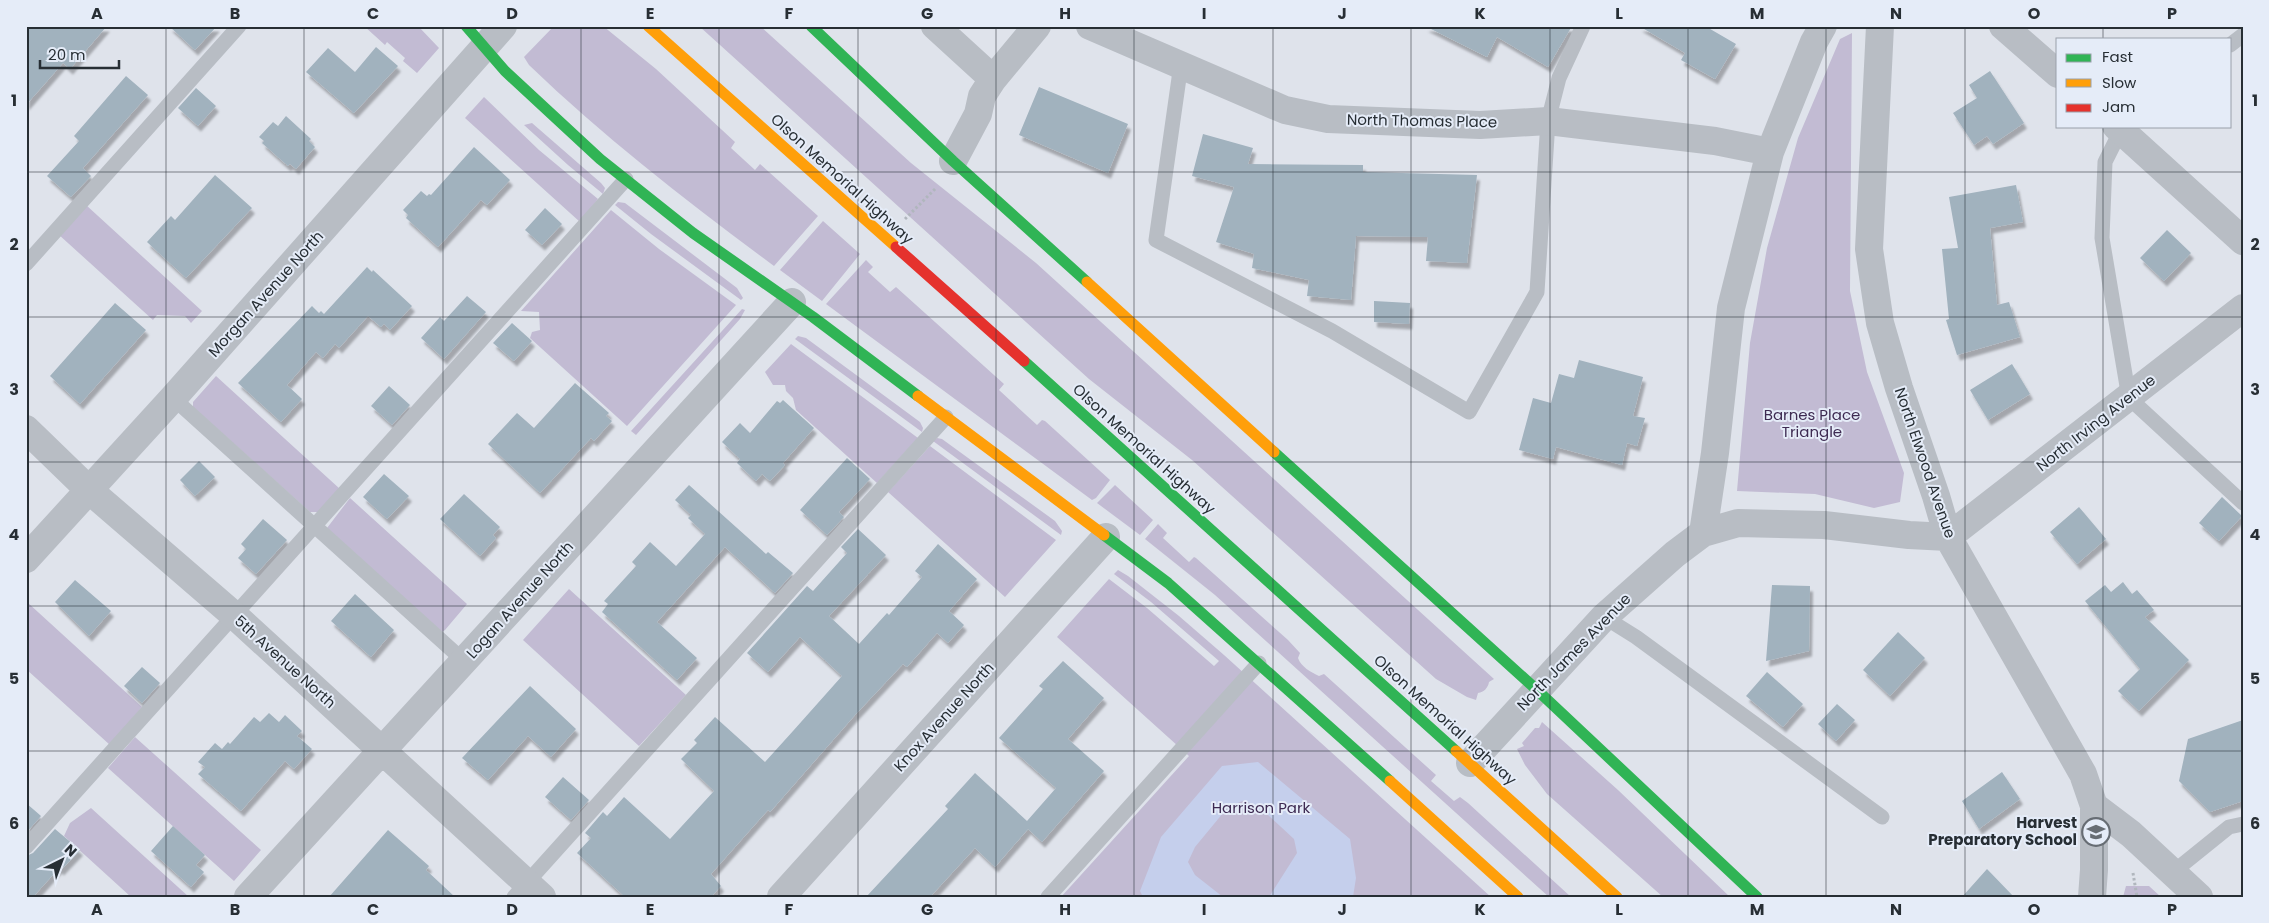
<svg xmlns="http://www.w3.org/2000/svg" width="2269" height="923" viewBox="0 0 2269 923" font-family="Poppins,sans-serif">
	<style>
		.green { fill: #c2bbd3 }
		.sand { fill: #c5cfec }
		.building { fill: #a1b2be; filter: url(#shadow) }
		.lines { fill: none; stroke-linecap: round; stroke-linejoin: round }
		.path { stroke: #b0b6bd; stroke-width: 3; stroke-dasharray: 2.5 2.5; stroke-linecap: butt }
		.lane { stroke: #b8bdc4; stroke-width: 15 }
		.street { stroke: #b8bdc4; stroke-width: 28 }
		.fast { stroke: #30b455; stroke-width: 11 }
		.slow { stroke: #ff9f0a; stroke-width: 11 }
		.jam { stroke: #e5322d; stroke-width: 11 }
		.grid { fill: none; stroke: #272e34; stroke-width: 1; stroke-opacity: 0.55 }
		.labels { text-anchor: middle; stroke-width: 4; stroke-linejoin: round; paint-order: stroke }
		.street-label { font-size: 15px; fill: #272e34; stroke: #e5ecf8 }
		.park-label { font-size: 15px; fill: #3e2b52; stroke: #e5ecf8 }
		.poi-label { font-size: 15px; font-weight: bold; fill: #272e34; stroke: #e5ecf8; text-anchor: end }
		.neatline { fill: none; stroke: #272e34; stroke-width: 2 }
		.grid-label { font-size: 16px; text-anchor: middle; font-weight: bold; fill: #272e34 }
	</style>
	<defs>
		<filter id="shadow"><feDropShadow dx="3" dy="5.5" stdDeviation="1" flood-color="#0004"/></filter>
	</defs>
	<rect width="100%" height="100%" fill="#dfe3eb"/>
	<!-- green -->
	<path class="green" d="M 364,26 L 418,26 L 439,48 L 417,73 L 403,61 L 405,58 L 387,42 L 385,45 Z
		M 554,26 L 603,26 L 656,69 L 735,142 L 731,148 L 755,170 L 760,164 L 818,216 L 774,266 C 689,203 606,139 529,65 L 524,57 Z
		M 699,26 L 760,26 L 911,163 L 1036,263 L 1494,679 L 1489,682 C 1488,688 1484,692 1478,693 L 1476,700 L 1467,697 L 1436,679 L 1192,460 L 1089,379 Z
		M 1852,33 L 1850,291 L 1867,372 L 1904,473 L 1900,502 L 1874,508 L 1815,494 L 1737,491 L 1750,343 L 1767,248 L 1798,138 L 1840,39 Z
		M 484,97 L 539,150 L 598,199 L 580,222 L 465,118 Z
		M 532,123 L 601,183 L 605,188 L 603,194 L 568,165 L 524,125 Z
		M 618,202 L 625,203 L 737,288 L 743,298 L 741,300 L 651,234 L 615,205 Z
		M 86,205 L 202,311 L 191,323 L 185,316 L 157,315 L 153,320 L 58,234 Z
		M 611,210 L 659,249 L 736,305 L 627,426 L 530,338 L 532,332 L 540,330 L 539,312 L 521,311 Z
		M 823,221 L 860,254 L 822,301 L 780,270 Z
		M 866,260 L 873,267 L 868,272 L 890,292 L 896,287 L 1004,384 L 999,390 L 1037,425 L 1042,420 L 1045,421 L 1110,480 L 1096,498 L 1092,500 L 826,304 Z
		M 742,309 L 745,310 L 740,319 L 636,435 L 631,431 Z
		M 798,336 L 806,338 L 920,422 L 923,428 L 922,432 L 795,339 Z
		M 791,344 L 918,438 L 877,483 L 796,410 L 793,398 L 786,391 L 785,385 L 773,385 L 765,372 Z
		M 216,376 L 340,489 L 319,512 L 310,512 L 193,407 L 193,402 Z
		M 937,438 L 942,439 L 1055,521 L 1062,531 L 1061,535 L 933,441 Z
		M 930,446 L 1056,540 L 1005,597 L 888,492 Z
		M 1115,485 L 1153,520 L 1140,535 L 1097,503 Z
		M 350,498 L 467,604 L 445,630 L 442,632 L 327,528 Z
		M 1158,524 L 1167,533 L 1163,538 L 1189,562 L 1194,557 L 1196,558 L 1288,640 L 1300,653 L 1298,658 C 1301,667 1311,672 1319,676 L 1324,674 L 1436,775 L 1431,781 L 1454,801 L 1460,797 L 1468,803 L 1571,897 L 1549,897 L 1215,595 L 1145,539 Z
		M 1118,570 L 1128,576 L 1179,616 L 1224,655 L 1491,897 L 1061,897 L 1189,756 L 1057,637 L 1109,579 L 1147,608 L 1214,666 L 1219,661 L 1151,602 L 1114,574 Z
		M 569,589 L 686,695 L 639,746 L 523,640 Z
		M 27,602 L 142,707 L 110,745 L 26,669 Z
		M 1542,722 L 1618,790 L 1730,897 L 1663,897 L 1547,794 L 1525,765 L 1517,749 L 1524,746 L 1522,743 L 1535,728 L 1539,728 Z
		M 135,737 L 261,850 L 234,881 L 108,768 Z
		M 91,808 L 189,897 L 131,897 L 64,836 L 70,823 Z
		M 2126,886 L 2149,886 L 2161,897 L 2123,897 Z"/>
	<!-- sand -->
	<path class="sand" d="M 1258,762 L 1350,839 L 1356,878 L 1353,897 L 1269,897 L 1297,853 L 1294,839 L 1268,815 L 1245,800 L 1228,807 L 1195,847 L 1188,862 L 1195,875 L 1223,897 L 1143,897 L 1140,891 L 1161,837 L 1222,766 Z"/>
	<!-- building -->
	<path class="building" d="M 26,26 L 107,26 L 70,69 L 63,63 L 26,105 Z
		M 169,26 L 217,26 L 195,50 Z
		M 1425,26 L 1572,26 L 1548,67 L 1497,37 L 1487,57 Z
		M 1639,26 L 1705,26 L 1736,44 L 1715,79 L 1681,60 L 1685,53 Z
		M 376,47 L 398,66 L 354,113 L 306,72 L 328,48 L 355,72 Z
		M 1990,71 L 2024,123 L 1993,144 L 1987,136 L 1974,145 L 1953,113 L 1977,98 L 1969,85 Z
		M 126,76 L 148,95 L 83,168 L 91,176 L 71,197 L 47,176 L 79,141 L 74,136 Z
		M 1039,87 L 1128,124 L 1108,173 L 1019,135 Z
		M 196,88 L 216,106 L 198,126 L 178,108 Z
		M 286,116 L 311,139 L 309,141 L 315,147 L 296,169 L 290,164 L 288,166 L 262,143 L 264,141 L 259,137 L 273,122 L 278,126 Z
		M 1203,134 L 1253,148 L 1248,164 L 1363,165 L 1363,172 L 1477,175 L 1467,263 L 1426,261 L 1428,237 L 1356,236 L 1351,300 L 1307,296 L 1309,280 L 1252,268 L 1254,254 L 1216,242 L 1234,187 L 1192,176 Z
		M 474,147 L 510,180 L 487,205 L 481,200 L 438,247 L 406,218 L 408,215 L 403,210 L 421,191 L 427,196 L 429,194 L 431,195 Z
		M 215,175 L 252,208 L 186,278 L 147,242 L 171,216 L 175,220 Z
		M 2016,185 L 2023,222 L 1990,228 L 1997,305 L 2009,302 L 2020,337 L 1957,355 L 1946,320 L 1949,319 L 1942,249 L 1958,248 L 1949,197 Z
		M 545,208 L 562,224 L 542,245 L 525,230 Z
		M 2167,230 L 2191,253 L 2164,281 L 2140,258 Z
		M 367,267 L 372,272 L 373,270 L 412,306 L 390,330 L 384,324 L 381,327 L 368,316 L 339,348 L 335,344 L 323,358 L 316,352 L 287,385 L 302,399 L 281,422 L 238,383 L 312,306 L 319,313 L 321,311 L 324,314 Z
		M 467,296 L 486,312 L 444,359 L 421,338 L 440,317 L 444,321 Z
		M 1374,301 L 1410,303 L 1409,324 L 1374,322 Z
		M 115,303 L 146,330 L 80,404 L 50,376 Z
		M 512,323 L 532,341 L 514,361 L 493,343 Z
		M 1579,360 L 1643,377 L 1633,416 L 1645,418 L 1637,446 L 1627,443 L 1622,465 L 1556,447 L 1553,459 L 1519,450 L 1533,398 L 1551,403 L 1559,374 L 1574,378 Z
		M 2012,364 L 2030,394 L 1988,420 L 1970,390 Z
		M 575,383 L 609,413 L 606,416 L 612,421 L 594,441 L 591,438 L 540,493 L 488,444 L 517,413 L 534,428 Z
		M 389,386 L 410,405 L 392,425 L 371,406 Z
		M 783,400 L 814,428 L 783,463 L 785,465 L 770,481 L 762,474 L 756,481 L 737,463 L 740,459 L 722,442 L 740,423 L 750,433 L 777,401 L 780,403 Z
		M 847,458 L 870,479 L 839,512 L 844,517 L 827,535 L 800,510 Z
		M 199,461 L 215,477 L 195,496 L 180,480 Z
		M 384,474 L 409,496 L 387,519 L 363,497 Z
		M 689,485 L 766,554 L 768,552 L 793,573 L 775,593 L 725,547 L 657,622 L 697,658 L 677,680 L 602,612 L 608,604 L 604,601 L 636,566 L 632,562 L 650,542 L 676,566 L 705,534 L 688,518 L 691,515 L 675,500 Z
		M 464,494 L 500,527 L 493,535 L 496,538 L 480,556 L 440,519 Z
		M 2222,497 L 2242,516 L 2219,541 L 2199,523 Z
		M 2079,507 L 2106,539 L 2077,564 L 2050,532 Z
		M 263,519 L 287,540 L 256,574 L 238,558 L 246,549 L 241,544 Z
		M 858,529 L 886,555 L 829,616 L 859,644 L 887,613 L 889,615 L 922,577 L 915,571 L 938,544 L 977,579 L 949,611 L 964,625 L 948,643 L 937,633 L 907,667 L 903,664 L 855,715 L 770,812 L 768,810 L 711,874 L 721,886 L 711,897 L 625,897 L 577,853 L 591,838 L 585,833 L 603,812 L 607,816 L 624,797 L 670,839 L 714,791 L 681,759 L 697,743 L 694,740 L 715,717 L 765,762 L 793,731 L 842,676 L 800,637 L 768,672 L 747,653 L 807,586 L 813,591 L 847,553 L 841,547 Z
		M 75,580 L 111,611 L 89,636 L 55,602 Z
		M 2123,582 L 2132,594 L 2137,590 L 2154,610 L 2145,617 L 2189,660 L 2139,711 L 2118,691 L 2140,669 L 2085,601 L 2105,585 L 2111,592 Z
		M 1772,585 L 1810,586 L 1809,651 L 1766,661 Z
		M 355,594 L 394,630 L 371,657 L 331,621 Z
		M 1898,632 L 1925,658 L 1890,696 L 1863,670 Z
		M 1063,661 L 1104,698 L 1068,739 L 1104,771 L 1042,842 L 1028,829 L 995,867 L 975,848 L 930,897 L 866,897 L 948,809 L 945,806 L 975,773 L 1027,821 L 1056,788 L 999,738 L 1043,689 L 1039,686 Z
		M 142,667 L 160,683 L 142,703 L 124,686 Z
		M 1767,672 L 1803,704 L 1783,727 L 1746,696 Z
		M 530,686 L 576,729 L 551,757 L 528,736 L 488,780 L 462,758 Z
		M 1837,704 L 1855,720 L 1836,741 L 1818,724 Z
		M 269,713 L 279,722 L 285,715 L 302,731 L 297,736 L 312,749 L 294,769 L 285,761 L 241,811 L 198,774 L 205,767 L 198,762 L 215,743 L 222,749 L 228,742 L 230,744 L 254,717 L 260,722 Z
		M 2243,720 L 2243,801 L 2210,812 L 2179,781 L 2188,739 Z
		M 2002,772 L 2020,799 L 1979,829 L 1962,801 Z
		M 563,777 L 589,800 L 571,820 L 545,797 Z
		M 26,803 L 41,816 L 26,833 Z
		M 173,826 L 205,855 L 196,865 L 204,872 L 191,887 L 151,851 Z
		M 55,829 L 80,850 L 61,870 L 59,868 L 33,897 L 26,897 L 26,856 L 33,853 Z
		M 388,830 L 429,866 L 426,870 L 455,897 L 329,897 Z
		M 1987,869 L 2014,897 L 1962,897 Z"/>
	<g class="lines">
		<!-- path -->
		<path class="path" d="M 905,219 L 936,188
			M 2133,873 L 2137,897"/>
		<!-- lane -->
		<path class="lane" d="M 2230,45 L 2243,35
			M 1181,64 L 1156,240 L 1332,331 L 1469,412 L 1537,292 L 1548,121 L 1559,78 L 1583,26
			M 2125,127 L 2121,130 L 2105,162 L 2102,238 L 2129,398 L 2243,503
			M 26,264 L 239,26
			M 173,398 L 464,661
			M 1604,617 L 1636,637 L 1882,817
			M 26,847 L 626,179
			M 2172,873 L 2229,827 L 2243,824
			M 514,897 L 946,417
			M 1048,897 L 1259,663"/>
		<!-- street -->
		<path class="street" d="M 935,26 L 993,79
			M 1090,26 L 1285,110 L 1328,119 L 1480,125 L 1548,121 L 1715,141 L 1770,152
			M 1880,26 L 1869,249 L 1880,323 L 1899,388 L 1936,496 L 1948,537 L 2083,774 L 2094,806 L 2094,870 L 2092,897
			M 2003,26 L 2058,74
			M 2116,126 L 2243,241
			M 953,161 L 978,114 L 982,96 L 993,79 L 1037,26
			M 26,429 L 89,490 L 235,616 L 542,897
			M 1703,533 L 1715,453 L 1731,308 L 1770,152 L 1814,42 L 1823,26
			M 1948,537 L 2243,308
			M 26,559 L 173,398 L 503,26
			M 1470,763 L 1604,617 L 1675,554 L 1703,533 L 1738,523 L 1824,525 L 1909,535 L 1948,537
			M 2094,806 L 2131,834 L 2199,897
			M 248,897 L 792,302
			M 781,897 L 1106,537"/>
		<!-- fast -->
		<path class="fast" d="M 466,26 L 505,71 L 600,159 L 693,233 L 813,317 L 918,396
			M 811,26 L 953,161 L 1087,282
			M 1024,361 L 1456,751
			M 1274,452 L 1537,690 L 1757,897
			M 1104,535 L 1168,583 L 1390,781"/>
		<!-- slow -->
		<path class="slow" d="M 648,26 L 896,247
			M 1087,282 L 1274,452
			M 918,396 L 1104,535
			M 1456,751 L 1617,897
			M 1390,781 L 1518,897"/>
		<!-- jam -->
		<path class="jam" d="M 896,247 L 1024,361"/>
	</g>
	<!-- grid -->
	<path class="grid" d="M 166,26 L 166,897M 304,26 L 304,897M 443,26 L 443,897M 581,26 L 581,897M 719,26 L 719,897M 858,26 L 858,897M 996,26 L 996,897M 1134,26 L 1134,897M 1273,26 L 1273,897M 1411,26 L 1411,897M 1550,26 L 1550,897M 1688,26 L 1688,897M 1826,26 L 1826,897M 1965,26 L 1965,897M 2103,26 L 2103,39M 2103,126 L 2103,897M 26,172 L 2243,172M 26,317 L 2243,317M 26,462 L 2243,462M 26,606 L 2243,606M 26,751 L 2243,751"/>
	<!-- icons -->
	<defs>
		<symbol id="school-ring" viewBox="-11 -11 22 22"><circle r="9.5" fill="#e5ecf8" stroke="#676d74" stroke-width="1.5"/><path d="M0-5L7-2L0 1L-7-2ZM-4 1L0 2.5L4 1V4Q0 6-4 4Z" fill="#676d74"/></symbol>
	</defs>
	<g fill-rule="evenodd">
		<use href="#school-ring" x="2080" y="816" width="32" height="32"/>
	</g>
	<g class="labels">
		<!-- street labels -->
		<g class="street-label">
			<text transform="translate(1422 121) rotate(1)" y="5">North Thomas Place</text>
			<text transform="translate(842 179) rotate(42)" y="5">Olson Memorial Highway</text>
			<text transform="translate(266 294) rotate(-48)" y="5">Morgan Avenue North</text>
			<text transform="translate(2096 423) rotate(-38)" y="5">North Irving Avenue</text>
			<text transform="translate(1144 449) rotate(42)" y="5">Olson Memorial Highway</text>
			<text transform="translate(1925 463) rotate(71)" y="5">North Elwood Avenue</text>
			<text transform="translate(520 600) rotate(-48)" y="5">Logan Avenue North</text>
			<text transform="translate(1574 652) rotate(-46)" y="5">North James Avenue</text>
			<text transform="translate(285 662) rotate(42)" y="5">5th Avenue North</text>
			<text transform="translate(944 717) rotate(-48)" y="5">Knox Avenue North</text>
			<text transform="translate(1445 720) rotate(42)" y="5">Olson Memorial Highway</text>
		</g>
		<!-- park labels -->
		<g class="park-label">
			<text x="1812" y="420">Barnes Place<tspan x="1812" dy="17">Triangle</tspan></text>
			<text x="1261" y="813">Harrison Park</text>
		</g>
		<!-- poi labels -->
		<g class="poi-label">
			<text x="2077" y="828">Harvest<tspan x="2077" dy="17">Preparatory School</tspan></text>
		</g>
	</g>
	<!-- border -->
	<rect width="2269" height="923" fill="none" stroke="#e5ecf8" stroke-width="55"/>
	<!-- legend -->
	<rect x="2056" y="38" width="175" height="90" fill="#e5ecf8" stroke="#99a0aa"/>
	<rect x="2066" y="54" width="25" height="8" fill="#30b455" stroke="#99a0aa"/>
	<text x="2102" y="62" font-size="15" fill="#272e34">Fast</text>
	<rect x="2066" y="79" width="25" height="8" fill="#ff9f0a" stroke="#99a0aa"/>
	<text x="2102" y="88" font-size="15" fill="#272e34">Slow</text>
	<rect x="2066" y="104" width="25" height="8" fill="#e5322d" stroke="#99a0aa"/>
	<text x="2102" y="112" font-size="15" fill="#272e34">Jam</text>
	<!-- north arrow -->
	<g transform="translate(62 860) rotate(42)" stroke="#e5ecf8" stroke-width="4" paint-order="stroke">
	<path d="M0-4L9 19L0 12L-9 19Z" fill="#272e34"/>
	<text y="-8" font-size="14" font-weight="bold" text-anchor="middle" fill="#272e34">N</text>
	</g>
	<!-- scale -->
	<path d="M40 60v8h79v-8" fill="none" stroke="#272e34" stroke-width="2.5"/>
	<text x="48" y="60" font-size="15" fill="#272e34" stroke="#e5ecf8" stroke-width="4" paint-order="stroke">20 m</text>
	<rect x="28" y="28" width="2214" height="868" class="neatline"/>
	<g class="grid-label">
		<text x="97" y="19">A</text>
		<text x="235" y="19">B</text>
		<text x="373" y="19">C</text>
		<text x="512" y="19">D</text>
		<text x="650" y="19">E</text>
		<text x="789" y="19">F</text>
		<text x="927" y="19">G</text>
		<text x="1065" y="19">H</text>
		<text x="1204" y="19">I</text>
		<text x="1342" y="19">J</text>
		<text x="1480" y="19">K</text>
		<text x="1619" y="19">L</text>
		<text x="1757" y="19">M</text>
		<text x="1896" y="19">N</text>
		<text x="2034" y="19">O</text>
		<text x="2172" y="19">P</text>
		<text x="14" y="106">1</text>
		<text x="2255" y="106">1</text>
		<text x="14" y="250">2</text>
		<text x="2255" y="250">2</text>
		<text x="14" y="395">3</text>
		<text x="2255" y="395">3</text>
		<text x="14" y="540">4</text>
		<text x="2255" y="540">4</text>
		<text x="14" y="684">5</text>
		<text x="2255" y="684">5</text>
		<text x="14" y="829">6</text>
		<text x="2255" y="829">6</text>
		<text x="97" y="915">A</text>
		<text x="235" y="915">B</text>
		<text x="373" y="915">C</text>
		<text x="512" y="915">D</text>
		<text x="650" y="915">E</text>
		<text x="789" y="915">F</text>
		<text x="927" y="915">G</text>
		<text x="1065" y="915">H</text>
		<text x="1204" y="915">I</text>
		<text x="1342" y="915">J</text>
		<text x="1480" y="915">K</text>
		<text x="1619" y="915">L</text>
		<text x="1757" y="915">M</text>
		<text x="1896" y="915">N</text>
		<text x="2034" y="915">O</text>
		<text x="2172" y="915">P</text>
	</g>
</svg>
